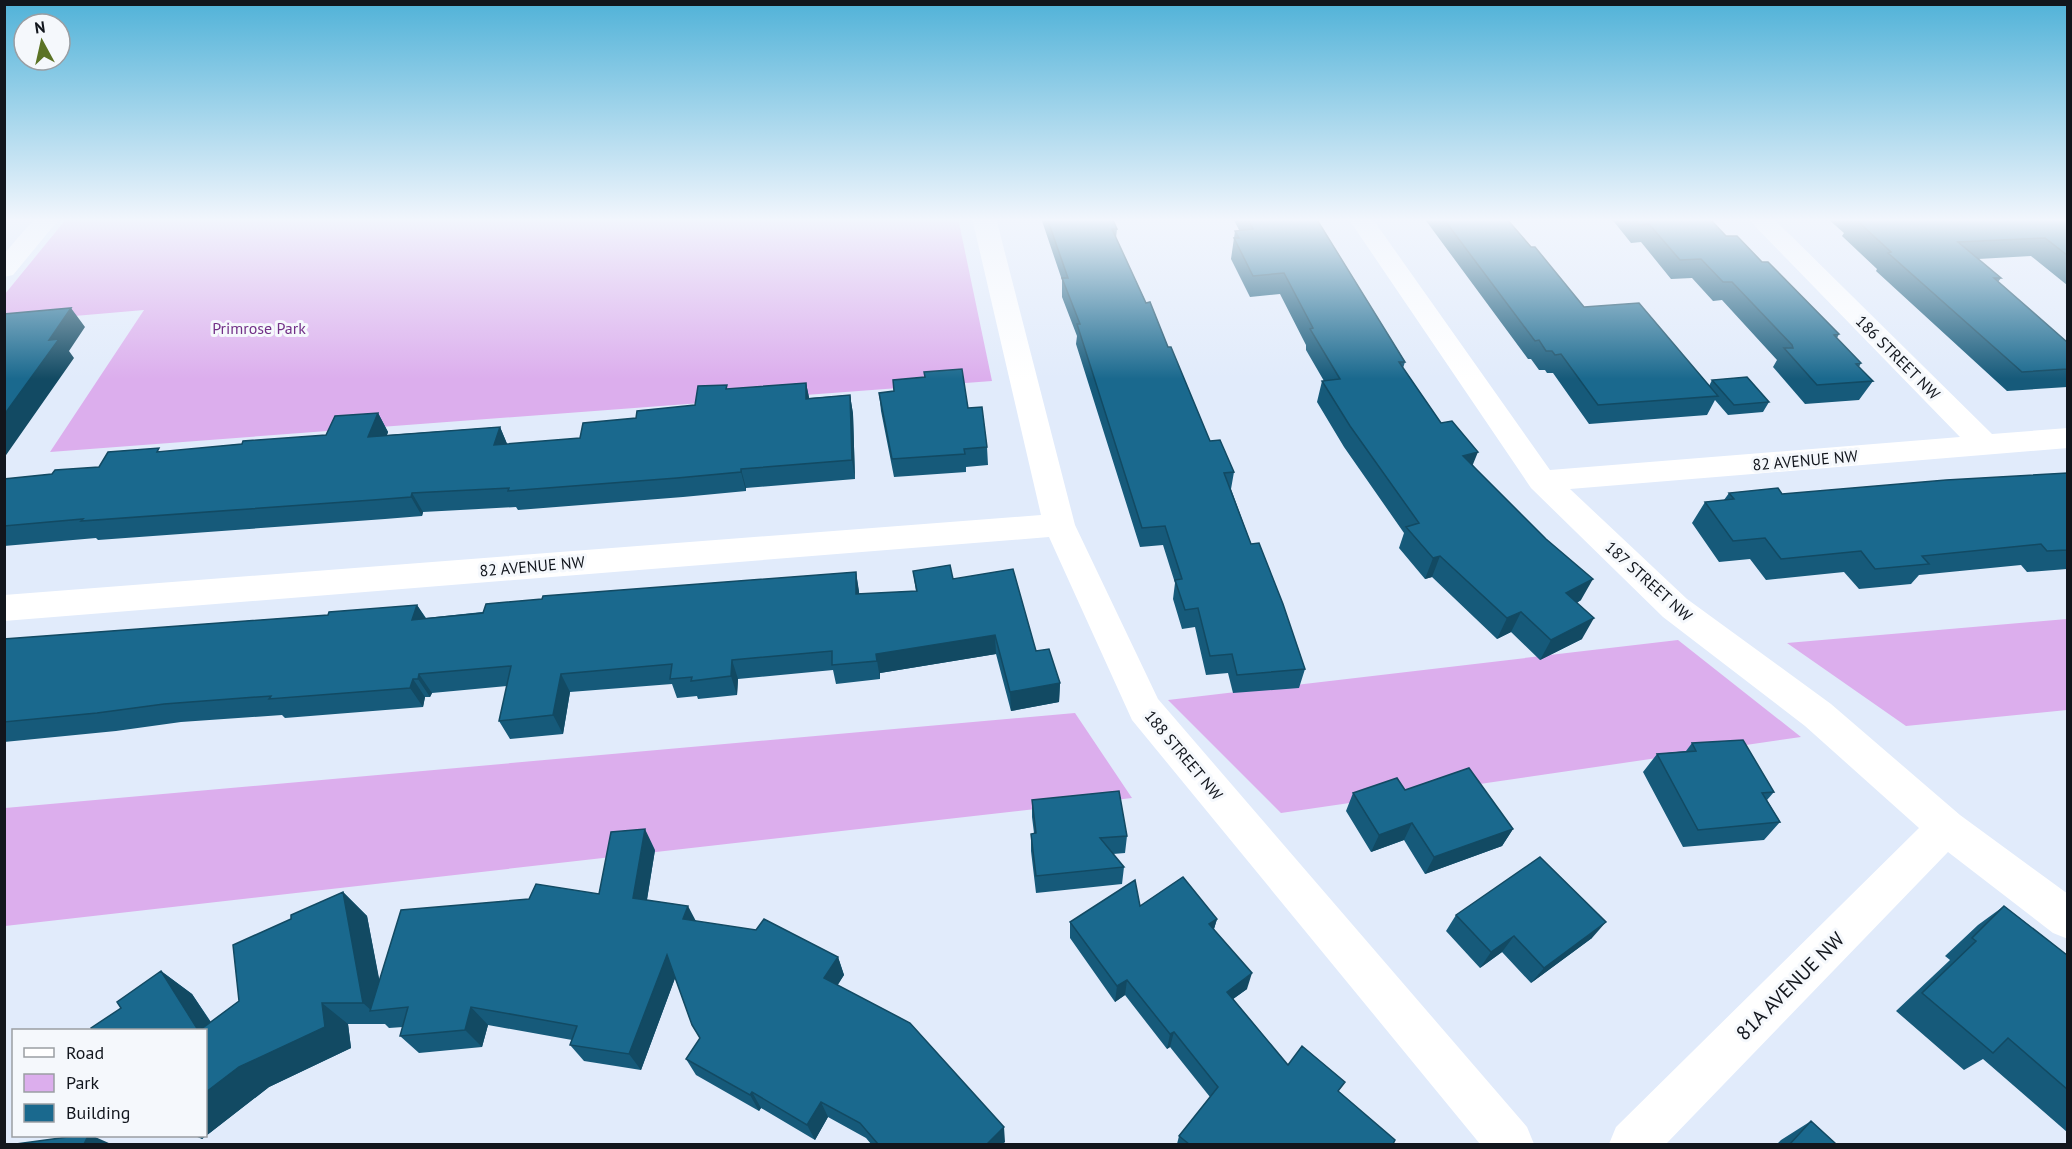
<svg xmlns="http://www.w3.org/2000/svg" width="2072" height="1149" viewBox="0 0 2072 1149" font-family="'PT Sans',sans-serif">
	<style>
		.green { fill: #dcaeed }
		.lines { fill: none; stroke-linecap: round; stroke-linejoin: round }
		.minor { fill: #fff; fill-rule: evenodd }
		.wall { fill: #165a7a }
		.shaded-wall { fill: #124a63 }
		.building { fill: #1a698e; stroke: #124a63; stroke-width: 1.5 }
		.labels { text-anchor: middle; stroke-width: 6; stroke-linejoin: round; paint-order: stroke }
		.park-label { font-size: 16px; fill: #723187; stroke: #f5f8fc }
		.street-label { font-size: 16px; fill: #12161d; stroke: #f5f8fc }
		.near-street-label { font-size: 20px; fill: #12161d; stroke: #f5f8fc }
	</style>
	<rect width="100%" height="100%" fill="#e1ebfb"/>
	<!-- green -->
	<path class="green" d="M 67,218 L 958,218 L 992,381 L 50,452 L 144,310 L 5,322 L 5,294 Z
		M 2067,619 L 2067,710 L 1906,726 L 1787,643 Z
		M 1678,640 L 1801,737 L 1281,813 L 1168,700 Z
		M 1075,713 L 1132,798 L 5,926 L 5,808 Z"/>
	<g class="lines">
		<!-- minor -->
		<path class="minor" d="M 35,218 L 60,218 L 13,275 L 4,277 L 4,254 Z
			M 972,218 L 996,218 L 1075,525 L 1158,699 L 1527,1127 L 1534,1144 L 1480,1144 L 1132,720 L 1049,537 L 4,621 L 4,595 L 1041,515 Z
			M 1348,218 L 1372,218 L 1550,470 L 1960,437 L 1747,218 L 1773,218 L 1992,434 L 2068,428 L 2068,448 L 1570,489 L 1687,599 L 1831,704 L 1960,815 L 2068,894 L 2068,939 L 2053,933 L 1948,852 L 1666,1144 L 1609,1144 L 1616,1127 L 1919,828 L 1805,726 L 1663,617 L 1531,488 Z"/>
	</g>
	<!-- wall -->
	<path class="wall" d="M 1041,218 L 1112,218 L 1117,229 L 1116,238 L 1210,441 L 1234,472 L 1231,489 L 1251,544 L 1305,669 L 1299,688 L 1233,693 L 1228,673 L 1206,675 L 1195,627 L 1182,629 L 1173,599 L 1175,583 L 1163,545 L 1140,547 L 1076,344 L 1077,336 L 1062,297 L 1062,280 Z
		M 1233,218 L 1316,218 L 1405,362 L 1403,368 L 1441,423 L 1473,465 L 1581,600 L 1577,603 L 1582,639 L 1540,660 L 1511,632 L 1497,639 L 1432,577 L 1425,579 L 1399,548 L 1404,533 L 1344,447 L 1317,402 L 1322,381 L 1324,381 L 1306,350 L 1306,345 L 1280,294 L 1250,297 L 1231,259 L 1235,231 L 1239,230 Z
		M 1424,218 L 1506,218 L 1531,247 L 1584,307 L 1709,386 L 1712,380 L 1769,402 L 1763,412 L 1728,415 L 1715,400 L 1707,415 L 1589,424 L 1553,373 L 1547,373 L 1545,370 L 1539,370 L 1531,359 L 1528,359 Z
		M 1611,218 L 1709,218 L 1726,236 L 1762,262 L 1839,334 L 1837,338 L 1861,363 L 1859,367 L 1873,381 L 1859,400 L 1805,404 L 1773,367 L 1777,360 L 1722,300 L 1713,301 L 1692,278 L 1671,279 L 1641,242 L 1631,243 Z
		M 1827,218 L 2067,218 L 2067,285 L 2031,256 L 1978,259 L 2001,278 L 1998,282 L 2067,342 L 2067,387 L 2007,391 L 1876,271 L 1877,269 L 1842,236 L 1844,233 Z
		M 806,383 L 809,398 L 850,395 L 853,414 L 855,479 L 746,488 L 746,491 L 683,497 L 518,510 L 516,507 L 423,512 L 422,516 L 385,519 L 98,540 L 96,538 L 4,546 L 4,479 L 52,474 L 99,467 L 163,452 L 326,435 L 378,413 L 388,432 L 387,435 L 500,427 L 507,444 L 580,438 L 636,418 L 695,405 L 728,389 Z
		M 879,393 L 968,408 L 987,447 L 988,465 L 966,467 L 966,472 L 894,477 L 881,411 Z
		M 2067,473 L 2067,569 L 2027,572 L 2021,565 L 1919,575 L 1911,584 L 1859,589 L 1844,572 L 1766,580 L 1750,559 L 1719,562 L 1692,523 L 1705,502 L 1724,500 L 1729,493 L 1782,494 Z
		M 913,571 L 953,579 L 1036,651 L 1060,683 L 1059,702 L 1011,711 L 996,654 L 880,673 L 880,679 L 836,684 L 833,670 L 738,679 L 737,695 L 698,699 L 697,696 L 677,698 L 672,684 L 570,692 L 563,734 L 510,739 L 499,721 L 507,686 L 432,693 L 430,697 L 425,697 L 423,707 L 285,718 L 282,715 L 181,722 L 116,731 L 4,742 L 4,639 L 328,615 L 417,605 L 426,618 L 856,572 L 859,594 L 916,591 Z
		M 1692,743 L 1774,792 L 1767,800 L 1780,822 L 1764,840 L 1683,847 L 1643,772 L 1657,754 L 1686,751 Z
		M 1405,790 L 1513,829 L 1502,846 L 1425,874 L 1404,840 L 1371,852 L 1346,811 L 1353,793 Z
		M 1032,800 L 1127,836 L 1125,853 L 1113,854 L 1124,867 L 1122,884 L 1036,893 L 1031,851 L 1031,834 L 1034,833 L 1032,817 Z
		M 655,850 L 647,900 L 696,921 L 838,957 L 844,975 L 837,985 L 1005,1142 L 1002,1144 L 871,1144 L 866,1138 L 828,1117 L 815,1140 L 761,1108 L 759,1111 L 696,1075 L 686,1059 L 700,1038 L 675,978 L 641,1070 L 584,1061 L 570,1045 L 572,1040 L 488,1025 L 482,1047 L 419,1053 L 400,1036 L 403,1027 L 389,1028 L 385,1024 L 348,1024 L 351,1048 L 269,1087 L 202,1139 L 121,1008 L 161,971 L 192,994 L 211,1022 L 239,1001 L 291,919 L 343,892 L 367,916 L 379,980 L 599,894 Z
		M 1140,906 L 1217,919 L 1214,929 L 1247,989 L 1233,999 L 1288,1065 L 1339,1092 L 1393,1144 L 1177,1144 L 1179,1136 L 1210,1097 L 1170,1047 L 1167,1049 L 1125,995 L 1115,1002 L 1070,938 L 1070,922 Z
		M 2004,906 L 2067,955 L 2067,1132 L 1983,1059 L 1964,1070 L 1896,1011 L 1950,960 L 1945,956 L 1978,925 Z
		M 1456,915 L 1592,938 L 1531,983 L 1502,952 L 1480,968 L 1446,931 Z
		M 1811,1121 L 1836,1144 L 1777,1144 L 1781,1140 Z"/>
	<!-- shaded-wall -->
	<path class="shaded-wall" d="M 71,308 L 85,327 L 69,351 L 74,358 L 4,458 L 4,415 L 49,340 Z
		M 806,383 L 810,402 L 806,399 Z
		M 850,395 L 853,414 L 855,479 L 852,460 Z
		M 378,413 L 388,432 L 379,456 L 368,437 Z
		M 500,427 L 508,446 L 494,445 Z
		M 1478,452 L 1469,474 L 1463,456 Z
		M 741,469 L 746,488 L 746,491 L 741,472 Z
		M 412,493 L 423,512 L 422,516 L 411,497 Z
		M 1440,556 L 1432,577 L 1425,579 L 1433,558 Z
		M 856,572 L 859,591 L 860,613 L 856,594 Z
		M 1593,579 L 1581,600 L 1555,614 L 1566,593 Z
		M 417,605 L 429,624 L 412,620 Z
		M 1521,612 L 1511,632 L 1497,639 L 1507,618 Z
		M 1594,618 L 1582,639 L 1540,660 L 1551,640 Z
		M 995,635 L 996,654 L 880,673 L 880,679 L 876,654 Z
		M 732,660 L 738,679 L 737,695 L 731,676 Z
		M 419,674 L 432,693 L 430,697 L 418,679 Z
		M 561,674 L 570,692 L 563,734 L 553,715 Z
		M 413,679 L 425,697 L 423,707 L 410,688 Z
		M 1060,683 L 1059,702 L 1011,711 L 1010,692 Z
		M 1412,823 L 1404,840 L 1371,852 L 1379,835 Z
		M 645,829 L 655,850 L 644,917 L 633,898 Z
		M 1513,829 L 1502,846 L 1425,874 L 1434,857 Z
		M 343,892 L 367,916 L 385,1009 L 372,1011 L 363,1003 Z
		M 688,906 L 698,925 L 683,919 Z
		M 1217,919 L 1212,935 L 1209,924 Z
		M 1606,922 L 1592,938 L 1531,983 L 1544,968 Z
		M 1514,936 L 1502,952 L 1480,968 L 1491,952 Z
		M 667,955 L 677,973 L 641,1070 L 629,1054 Z
		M 838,957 L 844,975 L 831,996 L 824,978 Z
		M 161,971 L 192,994 L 230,1052 L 206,1030 L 198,1030 Z
		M 1252,973 L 1247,989 L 1222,1007 L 1227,992 Z
		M 1127,980 L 1125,995 L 1115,1002 L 1117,986 Z
		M 322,1003 L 348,1024 L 351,1048 L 269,1087 L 202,1139 L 195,1136 L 206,1136 L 206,1092 Z
		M 471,1007 L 488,1025 L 482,1047 L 465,1030 Z
		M 1174,1032 L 1170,1047 L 1167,1049 L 1170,1034 Z
		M 752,1092 L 761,1108 L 759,1111 L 750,1095 Z
		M 821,1102 L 828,1117 L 815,1140 L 807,1125 Z
		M 1004,1127 L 1005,1142 L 1002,1144 L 987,1144 Z
		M 88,1136 L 93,1136 L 111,1144 L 84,1144 Z"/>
	<!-- building -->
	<path class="building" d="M 1047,218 L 1112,218 L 1117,229 L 1112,229 L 1146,303 L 1150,302 L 1168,347 L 1171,347 L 1210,441 L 1220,440 L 1234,472 L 1224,473 L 1251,544 L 1259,543 L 1283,604 L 1305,669 L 1237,675 L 1232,654 L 1210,656 L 1198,608 L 1185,610 L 1175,580 L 1182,579 L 1165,526 L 1142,528 L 1077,324 L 1080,324 L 1062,278 L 1068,278 Z
		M 1247,218 L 1316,218 L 1405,362 L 1399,362 L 1441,423 L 1452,421 L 1478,452 L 1463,456 L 1546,539 L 1593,579 L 1566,593 L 1594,618 L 1551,640 L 1521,612 L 1507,618 L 1440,556 L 1433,558 L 1406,527 L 1419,523 L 1350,426 L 1322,381 L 1340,379 L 1310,329 L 1313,328 L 1284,273 L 1253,276 L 1234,238 L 1239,238 L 1235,231 L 1253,229 Z
		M 1443,218 L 1506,218 L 1531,247 L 1535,247 L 1584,307 L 1639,303 L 1718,396 L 1598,405 L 1561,354 L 1555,355 L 1552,351 L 1546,351 L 1539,340 L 1535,341 Z
		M 1634,218 L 1709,218 L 1726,236 L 1737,236 L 1762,262 L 1768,262 L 1839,334 L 1834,335 L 1861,363 L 1856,364 L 1873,381 L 1817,385 L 1784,348 L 1793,348 L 1792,345 L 1732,282 L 1723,282 L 1701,259 L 1680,260 L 1649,224 L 1639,225 Z
		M 1854,218 L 2067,218 L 2067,255 L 2045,238 L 1958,242 L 2001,278 L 1994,278 L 2067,342 L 2067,369 L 2022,372 L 1888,253 L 1891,252 Z
		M 71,308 L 49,340 L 59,339 L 4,415 L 4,314 Z
		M 962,369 L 968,408 L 982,407 L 987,447 L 964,449 L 965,454 L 892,459 L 879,393 L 894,391 L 893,380 L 925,377 L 924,372 Z
		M 1747,377 L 1769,402 L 1734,405 L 1712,380 Z
		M 806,383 L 806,399 L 850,395 L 852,460 L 741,469 L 741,472 L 677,478 L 508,491 L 509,488 L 412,493 L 411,497 L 373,500 L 81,521 L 83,519 L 4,526 L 4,479 L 52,474 L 55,470 L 99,467 L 108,452 L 159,448 L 157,452 L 242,444 L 243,441 L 326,435 L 335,416 L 378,413 L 368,437 L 500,427 L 494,445 L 580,438 L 583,423 L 636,418 L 637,411 L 695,405 L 698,386 L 727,385 L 726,389 Z
		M 2067,473 L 2067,550 L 2047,551 L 2041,544 L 1922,556 L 1929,564 L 1875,569 L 1861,551 L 1781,559 L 1765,538 L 1733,541 L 1705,502 L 1734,499 L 1729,493 L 1778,488 L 1782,494 L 1946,480 Z
		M 950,565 L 953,579 L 1013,569 L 1036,651 L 1049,649 L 1060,683 L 1010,692 L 995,635 L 876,654 L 877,661 L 832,665 L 832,651 L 732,660 L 731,676 L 691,681 L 692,677 L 670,679 L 672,664 L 561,674 L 553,715 L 499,721 L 511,666 L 419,674 L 418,679 L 413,679 L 410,688 L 269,699 L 271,696 L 164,704 L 97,713 L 4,722 L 4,639 L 328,615 L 329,612 L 417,605 L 412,620 L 483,613 L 486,604 L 542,599 L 543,596 L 856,572 L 856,594 L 917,591 L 913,571 Z
		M 1743,740 L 1774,792 L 1762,793 L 1780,822 L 1698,830 L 1657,754 L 1696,751 L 1692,743 Z
		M 1469,768 L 1513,829 L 1434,857 L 1412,823 L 1379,835 L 1353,793 L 1397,778 L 1405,790 Z
		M 1119,791 L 1127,836 L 1100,838 L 1124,867 L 1036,876 L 1031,834 L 1036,833 L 1032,800 Z
		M 645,829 L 633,898 L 688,906 L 683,919 L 756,930 L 764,919 L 838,957 L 824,978 L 910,1023 L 1004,1127 L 987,1144 L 878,1144 L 860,1123 L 821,1102 L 807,1125 L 752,1092 L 750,1095 L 686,1059 L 700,1038 L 692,1025 L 667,955 L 629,1054 L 570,1045 L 577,1026 L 471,1007 L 465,1030 L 400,1036 L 408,1007 L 370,1011 L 401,910 L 529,899 L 536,884 L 599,894 L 611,832 Z
		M 1540,857 L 1606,922 L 1544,968 L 1514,936 L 1491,952 L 1456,915 Z
		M 1183,877 L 1217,919 L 1209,924 L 1252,973 L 1227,992 L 1288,1065 L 1302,1046 L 1345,1082 L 1338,1091 L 1395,1140 L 1393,1144 L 1189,1144 L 1179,1136 L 1218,1087 L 1174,1032 L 1170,1034 L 1127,980 L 1117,986 L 1070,922 L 1135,880 L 1140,906 Z
		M 343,892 L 363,1003 L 322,1003 L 325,1027 L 239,1067 L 206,1092 L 206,1030 L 200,1030 L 239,1001 L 233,945 L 291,919 L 291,915 Z
		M 2004,906 L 2067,955 L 2067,1089 L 2008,1038 L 1993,1053 L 1922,993 L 1976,941 L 1972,938 Z
		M 161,971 L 198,1030 L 92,1030 L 91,1028 L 121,1008 L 117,1002 Z
		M 1811,1121 L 1836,1144 L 1790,1144 Z
		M 75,1136 L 88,1136 L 84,1144 L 16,1144 Z"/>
	<!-- sky -->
	<linearGradient id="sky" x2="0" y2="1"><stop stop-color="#50b2d8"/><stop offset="0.58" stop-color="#f2f6fd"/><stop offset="1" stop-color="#f2f6fd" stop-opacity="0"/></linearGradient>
	<rect width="2072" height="379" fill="url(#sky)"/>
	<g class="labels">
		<!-- park labels -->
		<g class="park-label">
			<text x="259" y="334">Primrose Park</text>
		</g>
		<!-- street labels -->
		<g class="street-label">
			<text transform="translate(1898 357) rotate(45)" y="6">186 STREET NW</text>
			<text transform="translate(1805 460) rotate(-5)" y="6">82 AVENUE NW</text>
			<text transform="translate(532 566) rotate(-5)" y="6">82 AVENUE NW</text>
			<text transform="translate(1649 581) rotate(42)" y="6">187 STREET NW</text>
			<text transform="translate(1184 755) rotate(50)" y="6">188 STREET NW</text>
		</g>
		<!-- near-street labels -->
		<g class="near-street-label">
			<text transform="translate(1790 986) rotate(-45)" y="7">81A AVENUE NW</text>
		</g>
	</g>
	<!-- border -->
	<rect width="2072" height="1149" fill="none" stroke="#12161d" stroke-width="12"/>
	<!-- legend -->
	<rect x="12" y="1029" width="195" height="108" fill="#f5f8fc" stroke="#9a9ea3" stroke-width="1.5"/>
	<rect x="24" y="1048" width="30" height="9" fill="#ffffff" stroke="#9a9ea3" stroke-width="1.5"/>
	<text x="66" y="1059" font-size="18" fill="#12161d">Road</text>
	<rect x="24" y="1074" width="30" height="18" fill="#dcaeed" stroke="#9a9ea3" stroke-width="1.5"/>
	<text x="66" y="1089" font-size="18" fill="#12161d">Park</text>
	<rect x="24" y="1104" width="30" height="18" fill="#1a698e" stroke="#9a9ea3" stroke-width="1.5"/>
	<text x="66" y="1119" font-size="18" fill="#12161d">Building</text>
	<!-- north arrow -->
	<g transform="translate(42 42) rotate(352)"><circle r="28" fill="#f5f8fc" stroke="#9a9ea3" stroke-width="1.5"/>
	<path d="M0-4.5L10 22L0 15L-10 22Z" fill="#5b7325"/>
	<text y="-9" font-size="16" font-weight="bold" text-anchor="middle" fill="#12161d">N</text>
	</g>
</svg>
